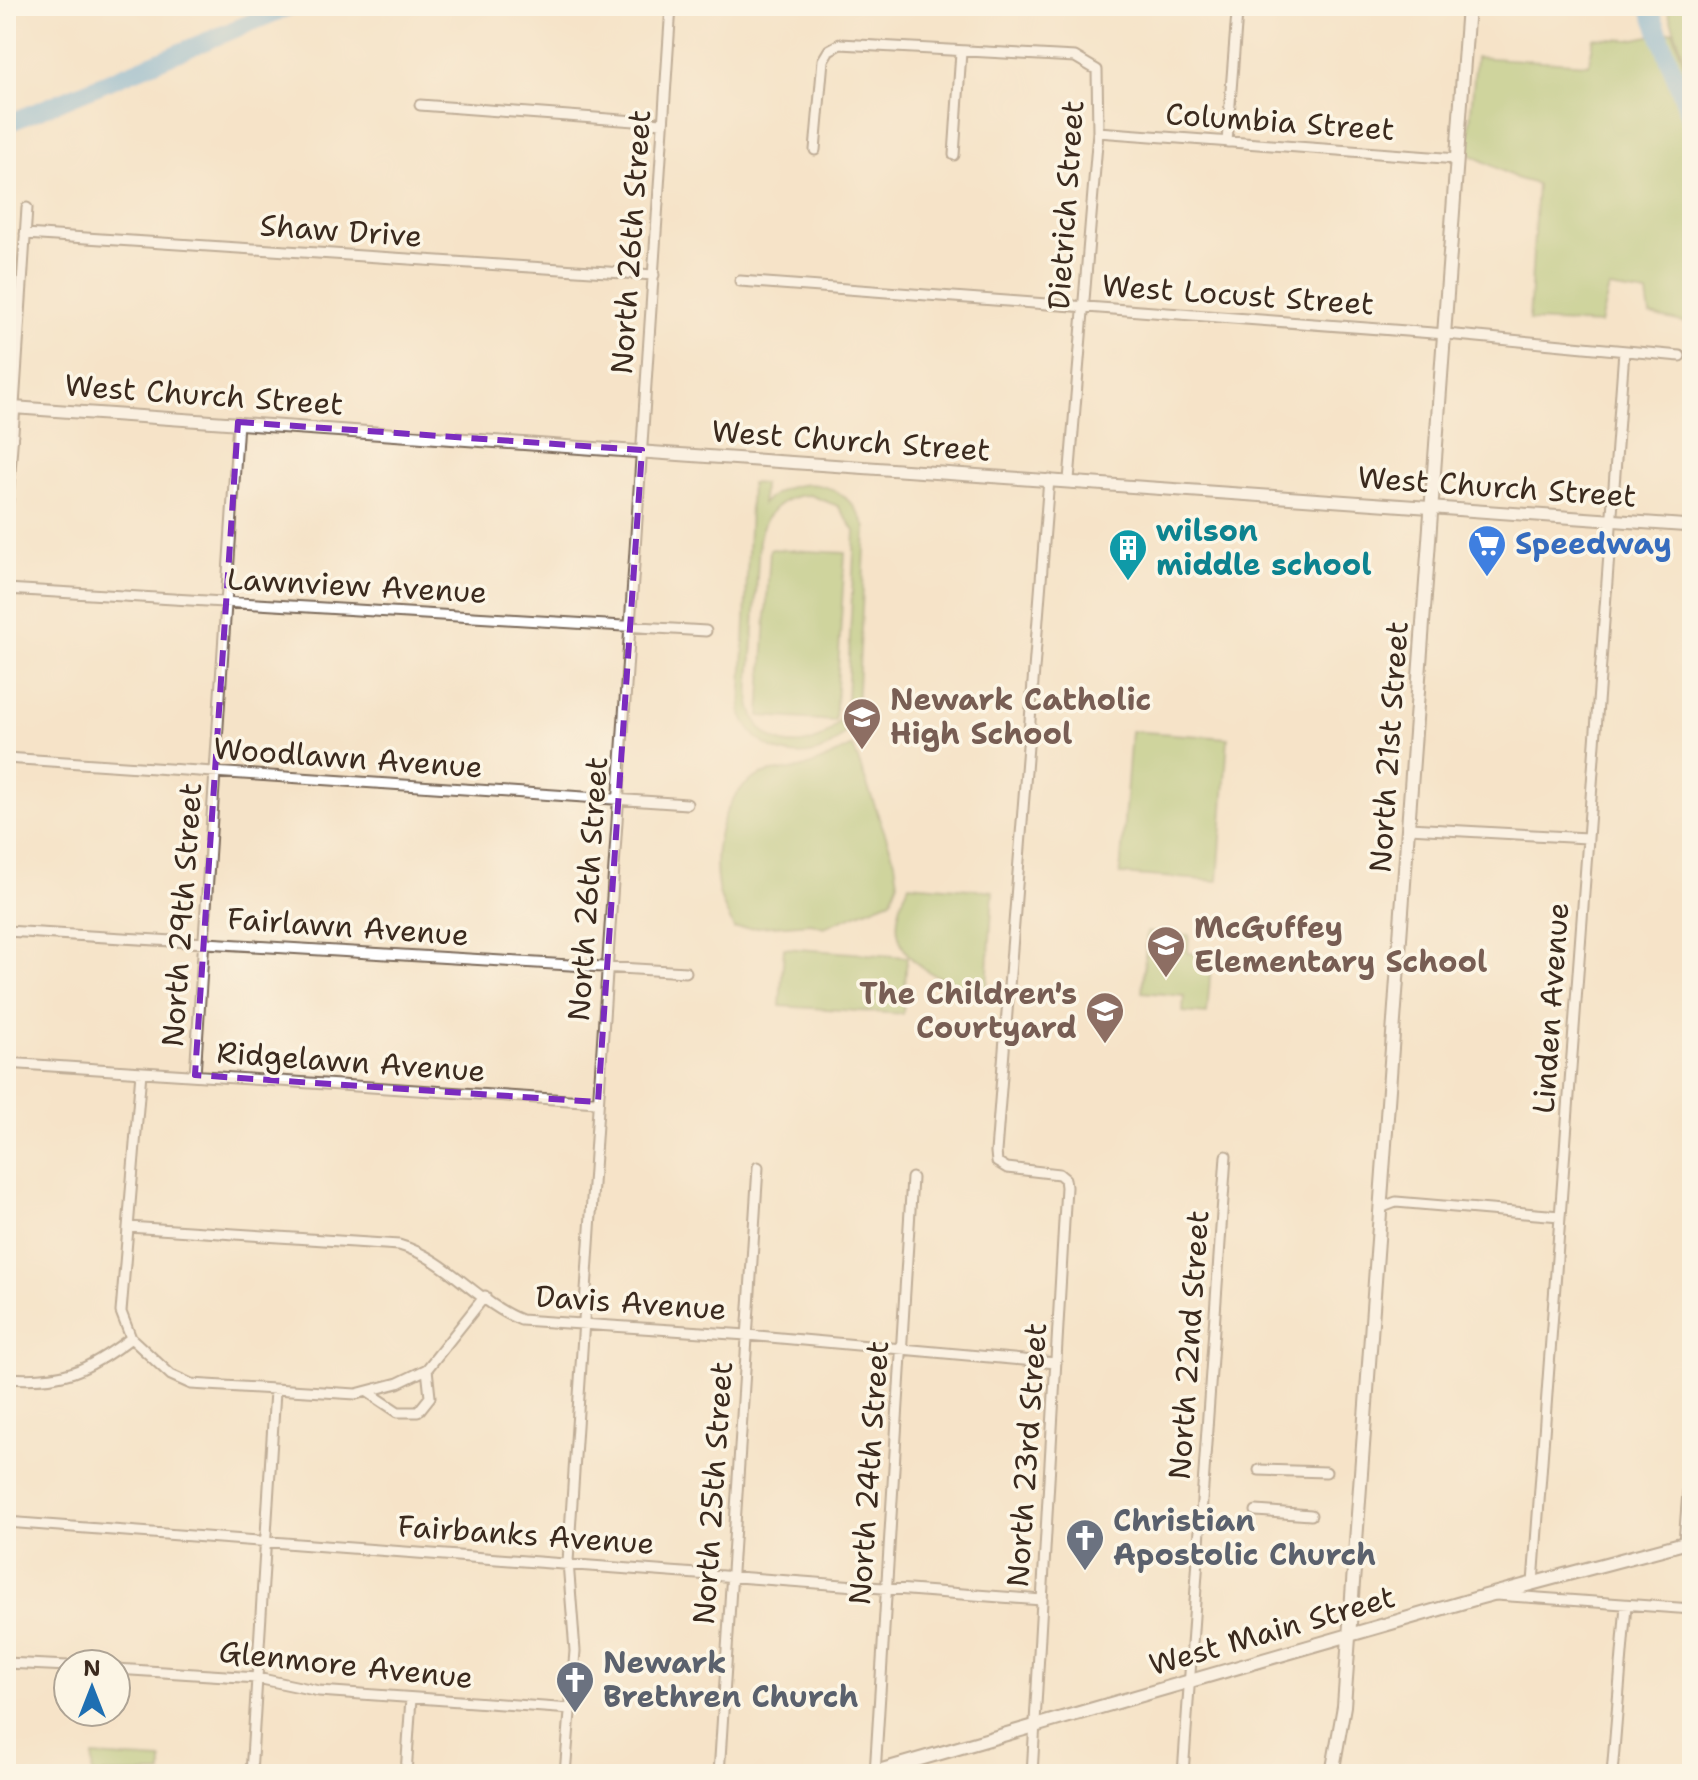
<svg xmlns="http://www.w3.org/2000/svg" width="1698" height="1780" viewBox="0 0 1698 1780" font-family="'Shantell Sans',sans-serif">
	<style>
		.green { fill: #9fc069; stroke: #6d7544; stroke-width: 2; fill-rule: evenodd }
		.lines { fill: none; stroke-linecap: round; stroke-linejoin: round }
		.river { stroke: #64abdb; stroke-width: 18 }
		.minor-casing { stroke: #7c6b5a; stroke-width: 13 }
		.tertiary-casing { stroke: #7c6b5a; stroke-width: 15 }
		.secondary-casing { stroke: #7c6b5a; stroke-width: 16 }
		.minor { stroke: #fff; stroke-width: 9 }
		.tertiary { stroke: #fff; stroke-width: 11 }
		.secondary { stroke: #fff; stroke-width: 12 }
		.marked { fill: none; stroke: #7b2cbf; stroke-width: 6; stroke-dasharray: 16 10; stroke-linejoin: round }
		.labels { text-anchor: middle; stroke-width: 7; stroke-linejoin: round; paint-order: stroke }
		.street-label { font-size: 30px; fill: #3b2a1e; stroke: #fcf5e5 }
		.culture-label { font-size: 30px; font-weight: bold; fill: #0d838f; stroke: #fcf5e5; text-anchor: start }
		.shop-label { font-size: 30px; font-weight: bold; fill: #366cbe; stroke: #fcf5e5; text-anchor: start }
		.education-label { font-size: 30px; font-weight: bold; fill: #785e54; stroke: #fcf5e5; text-anchor: start }
		.worship-label { font-size: 30px; font-weight: bold; fill: #5b616d; stroke: #fcf5e5; text-anchor: start }
	</style>
	<rect width="100%" height="100%" fill="#fcf5e5"/>
	<filter id="ink" filterUnits="userSpaceOnUse"><feTurbulence type="fractalNoise" baseFrequency=".0125" numOctaves="2"/><feDisplacementMap in="SourceGraphic" scale="16" xChannelSelector="R" yChannelSelector="G"/><feConvolveMatrix kernelMatrix="1 2 1 2 8 2 1 2 1" color-interpolation-filters="sRGB"/></filter>
	<filter id="wash" filterUnits="userSpaceOnUse"><feTurbulence type="fractalNoise" baseFrequency=".006" numOctaves="4" result="noise"/><feDisplacementMap in="SourceGraphic" scale="32" xChannelSelector="R" yChannelSelector="G"/><feGaussianBlur stdDeviation="1.8" result="paint"/><feColorMatrix in="noise" values="0 0 0 0 0 0 0 0 0 0 0 0 0 0 0 0 0 1.4 0 .05"/><feComposite in="paint" operator="in"/></filter>
	<g filter="url(#wash)">
		<rect width="100%" height="100%" fill="#f5e3c8"/>
		<!-- green -->
		<path class="green" d="M 1666,6 L 1692,6 L 1692,79 Z
			M 1673,31 L 1692,87 L 1692,324 L 1650,315 L 1647,294 L 1609,288 L 1600,324 L 1529,321 L 1537,184 L 1518,179 L 1467,153 L 1476,57 L 1589,64 L 1594,38 L 1630,40 Z
			M 751,483 L 763,484 L 762,504 C 797,470 849,481 866,528 L 857,709 C 840,769 761,770 741,712 ZM 810,495 L 838,506 L 855,531 L 847,699 C 840,749 769,764 752,711 C 747,694 751,674 752,656 C 755,618 757,579 759,540 C 763,513 783,495 810,495 Z
			M 770,549 L 845,553 L 835,721 L 760,716 Z
			M 1131,731 L 1228,738 L 1218,881 L 1120,874 Z
			M 853,746 L 895,861 L 898,882 L 891,900 L 824,927 L 811,923 L 734,929 C 729,916 720,902 718,888 C 712,852 720,798 755,778 C 769,769 787,772 803,768 C 820,763 837,753 853,746 Z
			M 909,884 L 993,891 L 987,988 C 954,986 905,971 898,932 C 895,916 903,898 909,884 Z
			M 1147,932 L 1189,935 L 1188,953 L 1212,955 L 1207,1014 L 1183,1012 L 1184,996 L 1142,992 Z
			M 784,948 L 907,957 L 903,1014 L 780,1006 Z
			M 93,1756 L 162,1760 L 162,1774 L 92,1774 Z"/>
		<g class="lines">
			<!-- river -->
			<path class="river" d="M 1649,6 L 1692,122
				M 6,124 L 291,6"/>
		</g>
	</g>
	<g filter="url(#ink)">
		<g class="lines">
			<defs>
				<path id="minor" d="M 420,105 L 662,123
					M 1098,132 L 1457,159
					M 1227,142 L 1237,13
					M 815,150 L 823,60 L 829,50 L 840,44 L 1075,57 L 1097,70 L 1098,132 L 1069,480
					M 954,155 L 961,52
					M 25,234 L 654,275
					M 740,281 L 1446,334 L 1680,356
					M 14,406 L 27,208
					M 6,589 L 706,631
					M 6,758 L 687,804
					M 1409,828 L 1587,838
					M 6,931 L 686,972
					M 6,1063 L 598,1102
					M 141,1072 L 121,1312 L 131,1338 L 171,1375 L 191,1384 L 356,1394 L 398,1383 L 427,1369 L 485,1296
					M 195,1075 L 238,422
					M 1380,1208 L 1396,1202 L 1560,1216
					M 128,1227 L 399,1245 C 448,1259 476,1302 521,1320 L 747,1335 L 1056,1363
					M 6,1378 C 63,1382 86,1372 131,1338
					M 368,1392 L 398,1412 L 418,1412 L 430,1397 L 427,1369
					M 1259,1470 L 1326,1472
					M 1256,1511 L 1311,1515
					M 6,1522 L 1042,1600
					M 1684,1543 L 1692,1440
					M 1533,1583 L 1624,351
					M 1496,1595 L 1692,1609
					M 6,1663 L 68,1666
					M 116,1669 L 257,1678 L 319,1691 L 571,1709
					M 251,1774 L 275,1391
					M 406,1774 L 411,1698
					M 565,1774 L 575,1651 L 568,1562 L 671,6
					M 719,1774 L 758,1167
					M 875,1774 L 912,1178
					M 1032,1774 L 1066,1187 L 1065,1179 L 1059,1174 L 1007,1168 L 997,1162 L 996,1152 L 1049,479
					M 1183,1774 L 1226,1156
					M 1612,1774 L 1626,1605"/>
				<path id="tertiary" d="M 6,407 L 1692,526
					M 6,511 L 14,406"/>
				<path id="secondary" d="M 868,1774 L 1478,1598 L 1692,1541
					M 1332,1774 L 1344,1706 L 1468,6"/>
			</defs>
			<!-- minor casing -->
			<use href="#minor" class="minor-casing"/>
			<!-- tertiary casing -->
			<use href="#tertiary" class="tertiary-casing"/>
			<!-- secondary casing -->
			<use href="#secondary" class="secondary-casing"/>
			<!-- minor -->
			<use href="#minor" class="minor"/>
			<!-- tertiary -->
			<use href="#tertiary" class="tertiary"/>
			<!-- secondary -->
			<use href="#secondary" class="secondary"/>
		</g>
	</g>
	<!-- marked area -->
	<path d="M0 0H1698V1780H0ZM 238,422 L 642,450 L 598,1102 L 195,1075 Z" fill="#f5e3c8" fill-opacity=".55" fill-rule="evenodd"/>
	<path class="marked" d="M 238,422 L 642,450 L 598,1102 L 195,1075 Z"/>
	<!-- icons -->
	<defs>
		<symbol id="supermarket-pin" viewBox="-11 -11 22 30"><path d="M0 17L-7.5 6A9.5 9.5 0 1 1 7.5 6Z" fill="#3f7fe0" stroke="#fcf5e5"/><path d="M-6-5.5h2.5l.6 2H6L4.5 2H-2.5L-4.4-4H-6ZM-1.5 3.2a1.3 1.3 0 1 0 .1 0ZM3 3.2a1.3 1.3 0 1 0 .1 0Z" fill="#fff"/></symbol>
		<symbol id="building-pin" viewBox="-11 -11 22 30"><path d="M0 17L-7.5 6A9.5 9.5 0 1 1 7.5 6Z" fill="#0f9aa8" stroke="#fcf5e5"/><path d="M-4-6H4V6H1V3H-1V6H-4ZM-2.5-4.3h1.7v1.8h-1.7ZM.8-4.3h1.7v1.8H.8ZM-2.5-1h1.7V.8h-1.7ZM.8-1h1.7V.8H.8Z" fill="#fff"/></symbol>
		<symbol id="school-pin" viewBox="-11 -11 22 30"><path d="M0 17L-7.5 6A9.5 9.5 0 1 1 7.5 6Z" fill="#8d6e63" stroke="#fcf5e5"/><path d="M0-5L7-2L0 1L-7-2ZM-4 1L0 2.5L4 1V4Q0 6-4 4Z" fill="#fff"/></symbol>
		<symbol id="church-pin" viewBox="-11 -11 22 30"><path d="M0 17L-7.5 6A9.5 9.5 0 1 1 7.5 6Z" fill="#6b7280" stroke="#fcf5e5"/><path d="M-1.2-6h2.4v3.5h3.3v2.4h-3.3V6h-2.4V-.1h-3.3v-2.4h3.3Z" fill="#fff"/></symbol>
	</defs>
	<g fill-rule="evenodd">
		<use href="#supermarket-pin" x="1465" y="522" width="44" height="60"/>
		<use href="#building-pin" x="1106" y="526" width="44" height="60"/>
		<use href="#school-pin" x="840" y="695" width="44" height="60"/>
		<use href="#school-pin" x="1144" y="923" width="44" height="60"/>
		<use href="#school-pin" x="1083" y="989" width="44" height="60"/>
		<use href="#church-pin" x="1063" y="1516" width="44" height="60"/>
		<use href="#church-pin" x="553" y="1658" width="44" height="60"/>
	</g>
	<g class="labels">
		<!-- street labels -->
		<g class="street-label">
			<text transform="translate(1280 122) rotate(4)" y="10">Columbia Street</text>
			<text transform="translate(1066 205) rotate(-86)" y="10">Dietrich Street</text>
			<text transform="translate(341 231) rotate(4)" y="10">Shaw Drive</text>
			<text transform="translate(631 242) rotate(-86)" y="10">North 26th Street</text>
			<text transform="translate(1238 295) rotate(4)" y="10">West Locust Street</text>
			<text transform="translate(204 395) rotate(4)" y="10">West Church Street</text>
			<text transform="translate(851 441) rotate(4)" y="10">West Church Street</text>
			<text transform="translate(1497 487) rotate(4)" y="10">West Church Street</text>
			<text transform="translate(357 586) rotate(3)" y="10">Lawnview Avenue</text>
			<text transform="translate(1389 747) rotate(-86)" y="10">North 21st Street</text>
			<text transform="translate(348 758) rotate(4)" y="10">Woodlawn Avenue</text>
			<text transform="translate(588 889) rotate(-86)" y="10">North 26th Street</text>
			<text transform="translate(182 915) rotate(-86)" y="10">North 29th Street</text>
			<text transform="translate(348 927) rotate(4)" y="10">Fairlawn Avenue</text>
			<text transform="translate(1551 1008) rotate(-86)" y="10">Linden Avenue</text>
			<text transform="translate(351 1062) rotate(4)" y="10">Ridgelawn Avenue</text>
			<text transform="translate(631 1303) rotate(4)" y="10">Davis Avenue</text>
			<text transform="translate(1189 1345) rotate(-86)" y="10">North 22nd Street</text>
			<text transform="translate(1027 1455) rotate(-86)" y="10">North 23rd Street</text>
			<text transform="translate(869 1473) rotate(-86)" y="10">North 24th Street</text>
			<text transform="translate(713 1493) rotate(-86)" y="10">North 25th Street</text>
			<text transform="translate(526 1535) rotate(4)" y="10">Fairbanks Avenue</text>
			<text transform="translate(1272 1631) rotate(-16)" y="10">West Main Street</text>
			<text transform="translate(346 1665) rotate(6)" y="10">Glenmore Avenue</text>
		</g>
		<!-- culture labels -->
		<g class="culture-label">
			<text x="1156" y="541">wilson<tspan x="1156" dy="34">middle school</tspan></text>
		</g>
		<!-- shop labels -->
		<g class="shop-label">
			<text x="1515" y="554">Speedway</text>
		</g>
		<!-- education labels -->
		<g class="education-label">
			<text x="890" y="710">Newark Catholic<tspan x="890" dy="34">High School</tspan></text>
			<text x="1194" y="938">McGuffey<tspan x="1194" dy="34">Elementary School</tspan></text>
			<text x="1077" y="1004" text-anchor="end">The Children's<tspan x="1077" dy="34">Courtyard</tspan></text>
		</g>
		<!-- worship labels -->
		<g class="worship-label">
			<text x="1113" y="1531">Christian<tspan x="1113" dy="34">Apostolic Church</tspan></text>
			<text x="603" y="1673">Newark<tspan x="603" dy="34">Brethren Church</tspan></text>
		</g>
	</g>
	<!-- margin -->
	<rect width="1698" height="1780" fill="none" stroke="#fcf5e5" stroke-width="32"/>
	<!-- north arrow -->
	<g transform="translate(92 1688)"><circle r="38" fill="#fcf5e5" stroke="#afa495" stroke-width="2"/>
	<path d="M0-6L14 30L0 20L-14 30Z" fill="#1f6fb2"/>
	<text y="-12" font-size="22" font-weight="bold" text-anchor="middle" fill="#3b2a1e">N</text>
	</g>
</svg>
